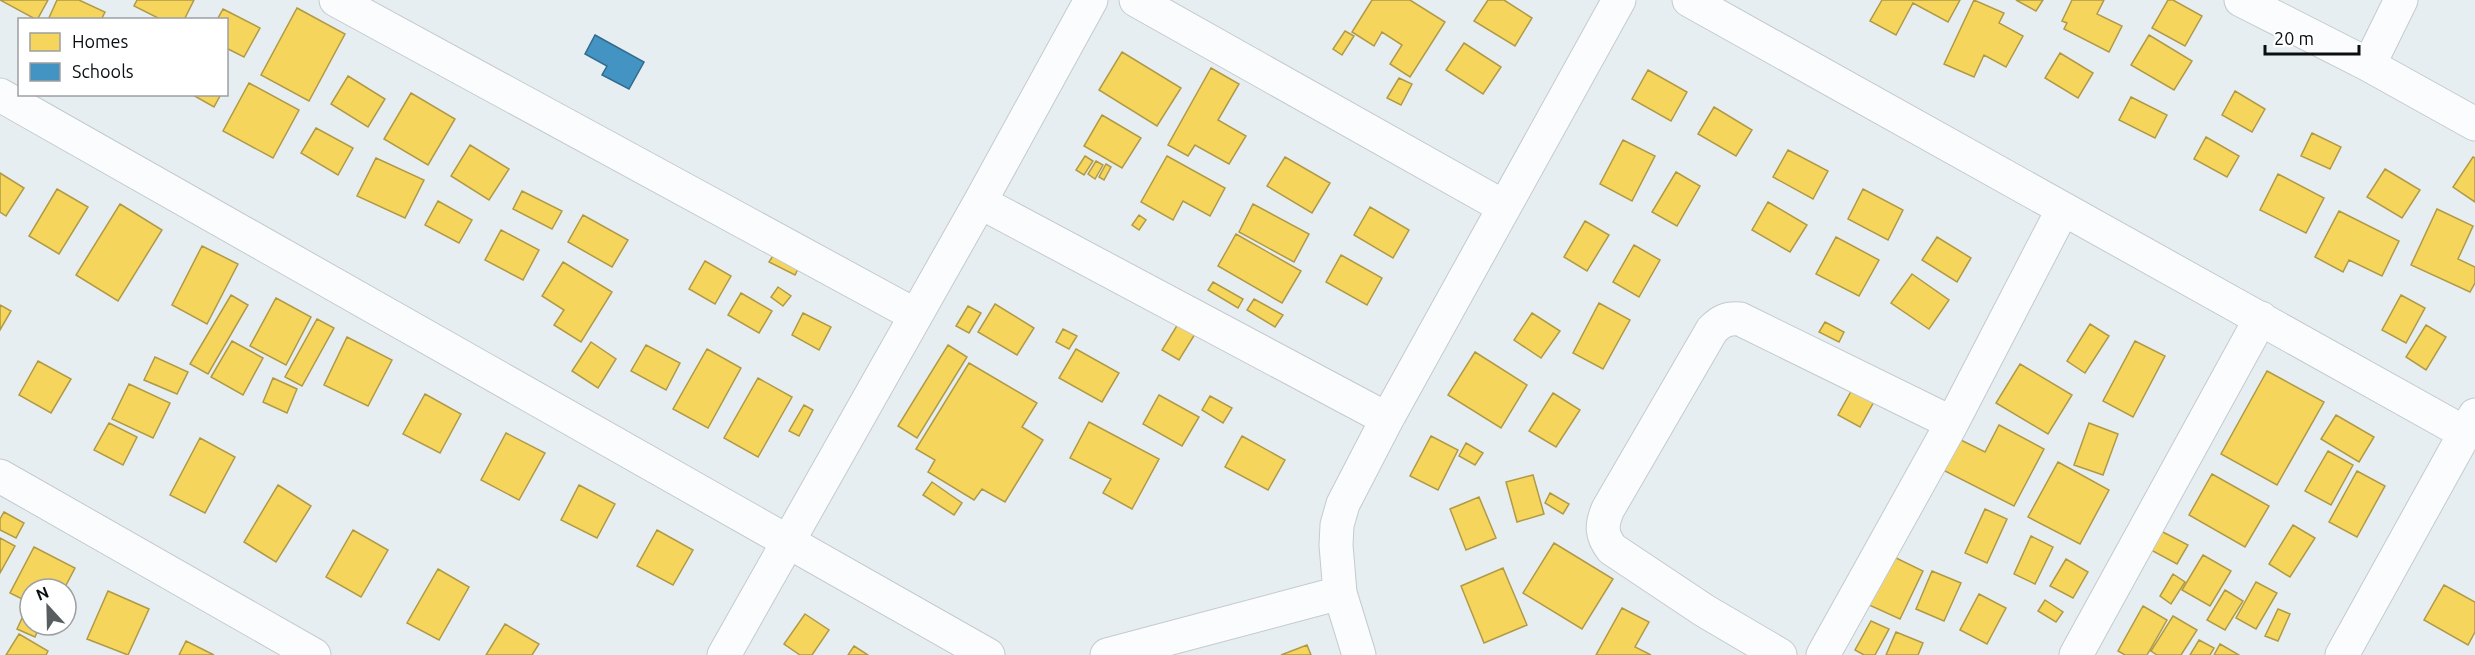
<svg xmlns="http://www.w3.org/2000/svg" width="2475" height="655" viewBox="0 0 2475 655" font-family="Ubuntu,sans-serif">
	<style>
		.homes { fill: #f6d55c; stroke: #b09a46; stroke-width: 1.5 }
		.schools { fill: #4393c3; stroke: #326b8e; stroke-width: 1.5 }
		.lines { fill: none; stroke-linecap: round; stroke-linejoin: round }
		.minor-casing { stroke: #c4cacd; stroke-width: 35 }
		.minor { stroke: #fbfcfd; stroke-width: 33 }
	</style>
	<rect width="100%" height="100%" fill="#e7eef2"/>
	<!-- homes -->
	<path class="homes" d="M 0,0 L 48,0 L 37,20 Z
		M 57,0 L 79,0 L 105,12 L 101,20 L 48,20 Z
		M 137,0 L 194,0 L 184,20 L 162,20 L 134,6 Z
		M 1372,0 L 1410,0 L 1445,22 L 1410,77 L 1390,64 L 1402,45 L 1382,32 L 1374,46 L 1352,32 Z
		M 1488,0 L 1504,0 L 1532,18 L 1515,46 L 1474,21 Z
		M 1882,0 L 1960,0 L 1948,22 L 1913,3 L 1896,35 L 1870,21 Z
		M 1974,0 L 2004,13 L 1999,23 L 2023,36 L 2006,67 L 1984,55 L 1974,77 L 1944,64 Z
		M 2016,0 L 2043,0 L 2036,11 Z
		M 2072,0 L 2104,0 L 2097,14 L 2122,26 L 2109,52 L 2064,29 L 2067,23 L 2062,21 Z
		M 2168,0 L 2173,0 L 2202,16 L 2185,46 L 2152,28 Z
		M 297,8 L 345,34 L 309,101 L 261,75 Z
		M 223,9 L 260,28 L 244,57 L 226,48 L 226,20 L 217,20 Z
		M 1345,31 L 1354,36 L 1342,55 L 1333,49 Z
		M 2149,35 L 2192,61 L 2174,90 L 2131,65 Z
		M 1464,43 L 1501,67 L 1483,94 L 1446,70 Z
		M 1122,52 L 1181,88 L 1157,126 L 1099,90 Z
		M 2060,53 L 2093,73 L 2078,98 L 2045,78 Z
		M 1211,68 L 1239,84 L 1218,120 L 1246,136 L 1229,164 L 1195,145 L 1188,156 L 1168,145 Z
		M 1648,70 L 1687,92 L 1671,121 L 1632,99 Z
		M 348,76 L 385,99 L 368,127 L 331,104 Z
		M 1399,78 L 1412,84 L 1401,105 L 1387,98 Z
		M 249,83 L 299,110 L 273,158 L 223,131 Z
		M 2235,91 L 2265,109 L 2252,132 L 2222,115 Z
		M 411,93 L 455,119 L 428,165 L 384,139 Z
		M 191,94 L 221,94 L 214,107 Z
		M 2131,97 L 2167,115 L 2155,138 L 2119,120 Z
		M 1714,107 L 1752,130 L 1736,156 L 1698,134 Z
		M 1102,115 L 1141,138 L 1122,168 L 1084,146 Z
		M 316,128 L 353,148 L 338,175 L 301,153 Z
		M 2312,133 L 2341,147 L 2330,169 L 2301,156 Z
		M 2206,137 L 2239,156 L 2227,177 L 2194,159 Z
		M 1623,140 L 1655,156 L 1632,201 L 1600,184 Z
		M 470,145 L 509,169 L 489,200 L 451,176 Z
		M 1788,150 L 1828,171 L 1813,199 L 1773,177 Z
		M 1085,156 L 1093,161 L 1084,175 L 1076,170 Z
		M 1167,156 L 1225,188 L 1210,216 L 1183,201 L 1173,220 L 1141,202 Z
		M 1285,157 L 1330,183 L 1312,213 L 1267,186 Z
		M 2473,157 L 2475,158 L 2475,202 L 2453,187 Z
		M 376,158 L 424,180 L 405,218 L 357,196 Z
		M 1096,161 L 1103,165 L 1095,179 L 1088,174 Z
		M 1106,164 L 1111,167 L 1104,180 L 1099,177 Z
		M 2385,169 L 2420,190 L 2402,218 L 2367,197 Z
		M 1676,172 L 1700,186 L 1677,226 L 1652,212 Z
		M 0,173 L 24,188 L 6,216 L 0,212 Z
		M 2278,174 L 2324,198 L 2306,233 L 2260,210 Z
		M 57,189 L 88,207 L 59,254 L 29,236 Z
		M 1863,189 L 1903,210 L 1888,240 L 1848,219 Z
		M 522,191 L 562,211 L 552,229 L 513,209 Z
		M 438,201 L 472,220 L 459,243 L 425,225 Z
		M 1768,202 L 1807,225 L 1790,252 L 1752,230 Z
		M 120,204 L 162,230 L 118,301 L 76,275 Z
		M 1253,204 L 1309,234 L 1294,262 L 1239,232 Z
		M 1370,207 L 1409,230 L 1393,258 L 1354,235 Z
		M 2437,209 L 2473,226 L 2458,259 L 2475,267 L 2475,283 L 2470,292 L 2411,265 Z
		M 2339,211 L 2399,241 L 2382,276 L 2349,260 L 2343,272 L 2315,257 Z
		M 583,215 L 628,240 L 612,267 L 568,242 Z
		M 1139,215 L 1146,220 L 1139,230 L 1132,225 Z
		M 1585,221 L 1609,235 L 1587,271 L 1564,257 Z
		M 501,230 L 539,250 L 523,280 L 485,260 Z
		M 1236,234 L 1301,271 L 1282,303 L 1218,266 Z
		M 1836,237 L 1879,260 L 1859,296 L 1816,274 Z
		M 1937,237 L 1971,258 L 1957,282 L 1922,260 Z
		M 1634,245 L 1660,260 L 1639,297 L 1613,282 Z
		M 202,246 L 238,264 L 207,324 L 172,305 Z
		M 776,251 L 801,263 L 795,275 L 769,262 Z
		M 1341,255 L 1382,278 L 1367,305 L 1326,282 Z
		M 705,261 L 731,276 L 715,304 L 689,289 Z
		M 563,262 L 612,292 L 581,342 L 554,325 L 564,310 L 542,296 Z
		M 1912,274 L 1949,300 L 1929,329 L 1891,303 Z
		M 1213,282 L 1243,299 L 1238,308 L 1208,290 Z
		M 778,287 L 791,296 L 783,306 L 771,297 Z
		M 741,293 L 772,311 L 759,333 L 728,315 Z
		M 231,295 L 248,305 L 208,374 L 190,364 Z
		M 2401,295 L 2425,308 L 2406,343 L 2382,330 Z
		M 276,298 L 311,317 L 286,365 L 250,346 Z
		M 1254,299 L 1283,315 L 1275,327 L 1247,310 Z
		M 1599,303 L 1630,320 L 1603,369 L 1573,353 Z
		M 995,304 L 1034,328 L 1017,355 L 978,332 Z
		M 0,305 L 11,311 L 0,330 Z
		M 968,306 L 981,313 L 969,333 L 956,326 Z
		M 803,313 L 831,327 L 819,350 L 792,335 Z
		M 1532,313 L 1560,331 L 1541,358 L 1514,340 Z
		M 317,319 L 334,328 L 302,386 L 285,377 Z
		M 1825,322 L 1844,332 L 1839,342 L 1819,332 Z
		M 1178,324 L 1195,334 L 1179,360 L 1162,350 Z
		M 2090,324 L 2109,336 L 2085,373 L 2067,361 Z
		M 2426,325 L 2446,337 L 2426,370 L 2406,357 Z
		M 1063,329 L 1077,336 L 1069,349 L 1056,342 Z
		M 347,337 L 392,360 L 368,406 L 324,385 Z
		M 232,341 L 263,358 L 243,395 L 211,377 Z
		M 2135,341 L 2165,356 L 2133,417 L 2103,401 Z
		M 591,342 L 616,359 L 598,388 L 572,371 Z
		M 646,345 L 680,363 L 666,390 L 631,371 Z
		M 948,345 L 967,357 L 917,438 L 898,426 Z
		M 707,349 L 741,368 L 708,428 L 673,409 Z
		M 1076,349 L 1119,373 L 1102,402 L 1059,378 Z
		M 1475,352 L 1527,385 L 1501,428 L 1448,395 Z
		M 155,357 L 188,372 L 177,394 L 144,380 Z
		M 38,361 L 71,379 L 51,413 L 19,395 Z
		M 969,363 L 1037,403 L 1022,427 L 1043,440 L 1005,502 L 982,489 L 974,500 L 928,472 L 935,460 L 916,449 Z
		M 2020,364 L 2072,395 L 2048,434 L 1996,403 Z
		M 2267,371 L 2324,402 L 2277,485 L 2221,454 Z
		M 273,378 L 297,389 L 287,413 L 263,402 Z
		M 758,378 L 792,397 L 758,457 L 724,438 Z
		M 129,384 L 170,403 L 153,438 L 112,419 Z
		M 1854,386 L 1876,398 L 1860,427 L 1838,415 Z
		M 1553,393 L 1580,410 L 1556,447 L 1529,431 Z
		M 425,394 L 461,414 L 440,453 L 403,434 Z
		M 1159,395 L 1199,417 L 1182,446 L 1143,424 Z
		M 1210,396 L 1232,408 L 1223,423 L 1202,410 Z
		M 804,405 L 813,410 L 799,436 L 789,431 Z
		M 2336,415 L 2374,437 L 2359,462 L 2321,439 Z
		M 1089,422 L 1159,459 L 1132,509 L 1103,493 L 1111,479 L 1070,458 Z
		M 109,423 L 137,437 L 123,465 L 94,450 Z
		M 2089,423 L 2118,434 L 2103,475 L 2074,465 Z
		M 1999,425 L 2044,449 L 2014,506 L 1941,469 L 1957,438 L 1985,452 Z
		M 506,433 L 545,453 L 519,500 L 481,480 Z
		M 1242,436 L 1285,460 L 1268,490 L 1225,467 Z
		M 1431,436 L 1458,450 L 1438,490 L 1410,476 Z
		M 200,438 L 235,457 L 205,513 L 170,495 Z
		M 1466,443 L 1483,453 L 1475,465 L 1459,456 Z
		M 2328,451 L 2353,465 L 2331,505 L 2305,491 Z
		M 2058,462 L 2109,490 L 2080,544 L 2028,517 Z
		M 2357,471 L 2385,486 L 2357,537 L 2329,522 Z
		M 2212,474 L 2269,506 L 2245,547 L 2189,515 Z
		M 1533,475 L 1544,514 L 1517,522 L 1506,482 Z
		M 932,482 L 962,503 L 954,515 L 923,495 Z
		M 278,485 L 311,506 L 276,562 L 244,542 Z
		M 579,485 L 615,504 L 597,538 L 561,520 Z
		M 1550,493 L 1569,504 L 1563,514 L 1545,503 Z
		M 1479,497 L 1496,538 L 1466,550 L 1450,509 Z
		M 1985,509 L 2007,519 L 1987,563 L 1965,553 Z
		M 4,512 L 24,523 L 16,538 L 0,530 L 0,519 Z
		M 2293,525 L 2315,538 L 2290,577 L 2269,564 Z
		M 353,530 L 388,550 L 361,597 L 326,577 Z
		M 657,530 L 693,550 L 673,585 L 637,566 Z
		M 2161,531 L 2188,545 L 2177,564 L 2151,550 Z
		M 2031,536 L 2053,547 L 2035,584 L 2014,574 Z
		M 0,538 L 15,546 L 0,573 Z
		M 1554,543 L 1613,579 L 1582,629 L 1523,593 Z
		M 34,547 L 75,568 L 64,589 L 30,589 L 30,603 L 10,593 Z
		M 2203,555 L 2231,571 L 2210,606 L 2182,590 Z
		M 1892,556 L 1923,571 L 1900,619 L 1869,605 Z
		M 2066,559 L 2088,572 L 2073,598 L 2050,586 Z
		M 1503,568 L 1527,625 L 1484,643 L 1461,586 Z
		M 438,569 L 469,587 L 439,640 L 407,623 Z
		M 1932,571 L 1961,583 L 1944,621 L 1916,609 Z
		M 2173,574 L 2185,582 L 2171,604 L 2160,596 Z
		M 2256,582 L 2277,593 L 2256,629 L 2236,618 Z
		M 2444,585 L 2475,602 L 2475,632 L 2468,645 L 2424,620 Z
		M 2225,590 L 2243,601 L 2225,630 L 2207,620 Z
		M 108,591 L 149,609 L 128,655 L 87,639 Z
		M 1979,594 L 2006,608 L 1987,644 L 1960,630 Z
		M 2045,600 L 2063,612 L 2056,622 L 2038,611 Z
		M 2143,606 L 2167,620 L 2147,655 L 2125,655 L 2118,651 Z
		M 1622,608 L 1649,622 L 1635,647 L 1651,655 L 1596,655 Z
		M 2278,609 L 2290,614 L 2278,641 L 2265,636 Z
		M 805,614 L 829,630 L 812,655 L 800,655 L 784,644 Z
		M 23,616 L 30,619 L 30,625 L 40,625 L 35,637 L 17,629 Z
		M 2173,616 L 2197,630 L 2181,655 L 2157,655 L 2151,651 Z
		M 1871,621 L 1889,629 L 1875,655 L 1864,655 L 1855,650 Z
		M 505,624 L 539,644 L 532,655 L 486,655 Z
		M 1896,632 L 1923,643 L 1918,655 L 1886,655 Z
		M 19,634 L 48,651 L 46,655 L 6,655 Z
		M 2199,640 L 2214,648 L 2210,655 L 2190,655 Z
		M 186,641 L 214,655 L 179,655 Z
		M 2220,644 L 2239,655 L 2214,655 Z
		M 1307,645 L 1311,655 L 1281,655 Z
		M 854,646 L 868,655 L 848,655 Z"/>
	<!-- schools -->
	<path class="schools" d="M 595,35 L 644,62 L 629,89 L 602,75 L 607,66 L 585,54 Z"/>
	<g class="lines">
		<defs>
			<path id="minor" d="M 336,0 L 915,315
				M 1136,0 L 1504,207
				M 1689,0 L 2465,433
				M 2241,0 L 2369,65 L 2475,124
				M 2369,65 L 2401,0
				M 0,95 L 988,655
				M 980,202 L 1387,419
				M 0,476 L 314,655
				M 724,655 L 980,202 L 1091,0
				M 1107,655 L 1340,593
				M 1359,655 L 1340,593 L 1336,545 L 1337,525 L 1343,504 L 1387,419 L 1619,0
				M 1780,655 L 1705,611 L 1612,549 C 1601,535 1601,525 1608,509 L 1712,330 C 1721,321 1727,318 1740,319 L 1952,423
				M 1823,655 L 1952,423 L 2063,209
				M 2076,655 L 2261,318
				M 2342,655 L 2475,415"/>
		</defs>
		<!-- minor casing -->
		<use href="#minor" class="minor-casing"/>
		<!-- minor -->
		<use href="#minor" class="minor"/>
	</g>
	<!-- legend -->
	<rect x="18" y="18" width="210" height="78" fill="#ffffff" stroke="#9d9fa0" stroke-width="1.5"/>
	<rect x="30" y="33" width="30" height="18" fill="#f6d55c" stroke="#9d9fa0" stroke-width="1.5"/>
	<text x="72" y="48" font-size="18" fill="#0b0f11">Homes</text>
	<rect x="30" y="63" width="30" height="18" fill="#4393c3" stroke="#9d9fa0" stroke-width="1.5"/>
	<text x="72" y="78" font-size="18" fill="#0b0f11">Schools</text>
	<!-- north arrow -->
	<g transform="translate(48 607) rotate(338)"><circle r="28" fill="#ffffff" stroke="#9d9fa0" stroke-width="1.5"/>
	<path d="M0-4.5L10 22L0 15L-10 22Z" fill="#585d60"/>
	<text y="-9" font-size="16" font-weight="bold" text-anchor="middle" fill="#0b0f11">N</text>
	</g>
	<!-- scale -->
	<path d="M2265 45v9h94v-9" fill="none" stroke="#0b0f11" stroke-width="3"/>
	<text x="2274" y="45" font-size="18" fill="#0b0f11" stroke="#ffffff" stroke-width="4.5" paint-order="stroke">20 m</text>
</svg>
